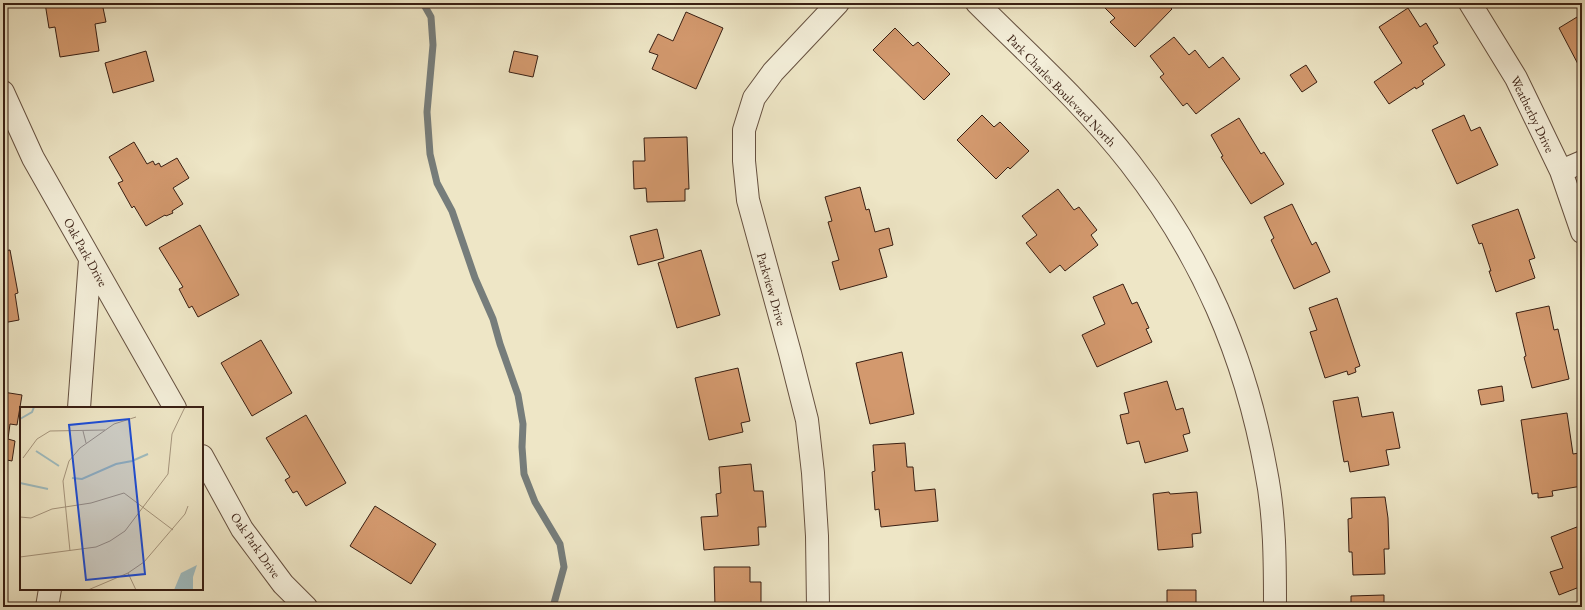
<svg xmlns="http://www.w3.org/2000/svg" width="1585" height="610" viewBox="0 0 1585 610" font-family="'EB Garamond',serif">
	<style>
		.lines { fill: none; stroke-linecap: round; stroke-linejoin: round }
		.stream { stroke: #767d7b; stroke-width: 7 }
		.building { fill: #d3996e; stroke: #391f13 }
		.minor-casing { stroke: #665140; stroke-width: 24 }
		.minor { stroke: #f4efda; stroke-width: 22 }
		.labels { text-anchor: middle; stroke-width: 3; stroke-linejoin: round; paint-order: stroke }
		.street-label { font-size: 13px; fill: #391f13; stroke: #f4efda }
		.inset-river { fill: none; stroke: #9fbcc0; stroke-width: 2 }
		.inset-road { fill: none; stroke: #a6967e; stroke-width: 1 }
		.view { fill: #1d4ed8; fill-opacity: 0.15; stroke: #1d4ed8; stroke-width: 2 }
		.inset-edge { fill: none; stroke: #391f13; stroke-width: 2 }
	</style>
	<rect width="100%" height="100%" fill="#eee6c6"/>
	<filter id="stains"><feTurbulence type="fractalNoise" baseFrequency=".005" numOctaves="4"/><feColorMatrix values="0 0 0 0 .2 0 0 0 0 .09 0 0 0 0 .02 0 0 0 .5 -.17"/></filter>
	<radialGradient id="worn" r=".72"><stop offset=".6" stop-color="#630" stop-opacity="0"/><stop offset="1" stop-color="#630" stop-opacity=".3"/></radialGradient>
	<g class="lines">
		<!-- stream -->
		<path class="stream" d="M 423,3 L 431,17 L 433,45 L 427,112 L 430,154 L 437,183 L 452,211 L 475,278 L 493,319 L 500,344 L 518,395 L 523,424 L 522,447 L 524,474 L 535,502 L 560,544 L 564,567 L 553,607"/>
	</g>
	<!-- building -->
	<path class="building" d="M 45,3 L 102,3 L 106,22 L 95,24 L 99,51 L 60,57 L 55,27 L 49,28 Z
		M 1100,3 L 1166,3 L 1172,9 L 1135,47 L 1110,22 L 1115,18 Z
		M 1408,8 L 1420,27 L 1426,23 L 1438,43 L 1433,46 L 1445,65 L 1422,81 L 1424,84 L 1416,89 L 1415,87 L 1389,104 L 1374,82 L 1402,63 L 1379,27 Z
		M 686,12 L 723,28 L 696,89 L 652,69 L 658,55 L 649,52 L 658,34 L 673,41 Z
		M 1582,14 L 1582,65 L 1579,66 L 1559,28 Z
		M 895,28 L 913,46 L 918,42 L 950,74 L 924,100 L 873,50 Z
		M 1174,37 L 1189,55 L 1195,50 L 1209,68 L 1223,57 L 1240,79 L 1196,114 L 1187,103 L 1183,106 L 1160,77 L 1164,74 L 1150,56 Z
		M 146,51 L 154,81 L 113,93 L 105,63 Z
		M 514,51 L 538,56 L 533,77 L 509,72 Z
		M 1306,65 L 1317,82 L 1302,92 L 1290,75 Z
		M 982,115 L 994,127 L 1000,122 L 1029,151 L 1010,169 L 1008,167 L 996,179 L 957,140 Z
		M 1464,115 L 1471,131 L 1480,127 L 1498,165 L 1457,184 L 1432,130 Z
		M 1239,118 L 1261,154 L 1264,152 L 1284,184 L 1251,204 L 1221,157 L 1223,156 L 1211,135 Z
		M 687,137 L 689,189 L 685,189 L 685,201 L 647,202 L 646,188 L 634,189 L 633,161 L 645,161 L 644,138 Z
		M 134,142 L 147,164 L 153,161 L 155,165 L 159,163 L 161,167 L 177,158 L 189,178 L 173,188 L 183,204 L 172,211 L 173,213 L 166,216 L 165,215 L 146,226 L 134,206 L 132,208 L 118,183 L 123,181 L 109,157 Z
		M 860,187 L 866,210 L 869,209 L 875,232 L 889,228 L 893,245 L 879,249 L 887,277 L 840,290 L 832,262 L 839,260 L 828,222 L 832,221 L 825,197 Z
		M 1058,189 L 1074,210 L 1079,207 L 1097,230 L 1091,235 L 1098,245 L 1065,271 L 1060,265 L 1050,273 L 1026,243 L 1037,235 L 1022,216 Z
		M 1292,204 L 1312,245 L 1316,242 L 1330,272 L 1294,289 L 1271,240 L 1274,238 L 1264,217 Z
		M 1518,209 L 1535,258 L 1529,260 L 1535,278 L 1496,292 L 1489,271 L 1491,271 L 1482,243 L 1479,244 L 1472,225 Z
		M 200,225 L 239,295 L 198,317 L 192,306 L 189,308 L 179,289 L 183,287 L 159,248 Z
		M 657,229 L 664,258 L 638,265 L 630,236 Z
		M 10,250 L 18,293 L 15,294 L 19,320 L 3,323 L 3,251 Z
		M 701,250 L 720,315 L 677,328 L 658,263 Z
		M 1123,284 L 1132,304 L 1137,302 L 1149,328 L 1146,329 L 1152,342 L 1097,367 L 1082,335 L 1105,324 L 1093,297 Z
		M 1337,298 L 1360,366 L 1355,368 L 1356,372 L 1348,375 L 1347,371 L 1325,378 L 1310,332 L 1317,330 L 1309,308 Z
		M 1549,306 L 1554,330 L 1558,329 L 1569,379 L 1532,388 L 1524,357 L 1526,356 L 1516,313 Z
		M 261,340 L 292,393 L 252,416 L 221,363 Z
		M 902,352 L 914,414 L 870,424 L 856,363 Z
		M 738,368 L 750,421 L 741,423 L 743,432 L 709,440 L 695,378 Z
		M 1167,381 L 1176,410 L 1183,408 L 1190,433 L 1183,435 L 1188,451 L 1145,463 L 1139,441 L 1127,444 L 1120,415 L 1129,413 L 1124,393 Z
		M 1502,386 L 1504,401 L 1481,405 L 1478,390 Z
		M 3,392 L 22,395 L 17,425 L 10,424 L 8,439 L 15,441 L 12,461 L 7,460 L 5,473 L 3,473 Z
		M 1358,397 L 1362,417 L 1393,412 L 1400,448 L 1386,450 L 1389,465 L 1350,472 L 1348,461 L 1344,462 L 1333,401 Z
		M 1567,413 L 1573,454 L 1579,453 L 1582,486 L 1552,491 L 1553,496 L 1538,498 L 1538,493 L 1532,494 L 1521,420 Z
		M 306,415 L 346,483 L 306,506 L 297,491 L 293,493 L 285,480 L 290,477 L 266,438 Z
		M 905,443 L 907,467 L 913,467 L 915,491 L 935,489 L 938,521 L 881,527 L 879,509 L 875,510 L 872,472 L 875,471 L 873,445 Z
		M 751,464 L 754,491 L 763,491 L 766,527 L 758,527 L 759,545 L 704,550 L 701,517 L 718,516 L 716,494 L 721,493 L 719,467 Z
		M 1169,492 L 1170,494 L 1197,492 L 1201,533 L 1192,534 L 1193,547 L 1158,550 L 1153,494 Z
		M 1385,497 L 1388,518 L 1389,549 L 1384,549 L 1385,574 L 1353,575 L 1352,552 L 1349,552 L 1348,519 L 1352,518 L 1351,498 Z
		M 375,506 L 436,544 L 411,584 L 350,546 Z
		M 1582,525 L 1582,586 L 1559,595 L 1550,572 L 1563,568 L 1551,537 Z
		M 714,567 L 750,567 L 750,582 L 761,582 L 761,607 L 715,607 Z
		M 1167,590 L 1196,590 L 1196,607 L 1167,607 Z
		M 1384,595 L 1384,607 L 1351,607 L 1351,596 Z"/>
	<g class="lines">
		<defs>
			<path id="minor" d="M 977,3 C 1029,55 1085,105 1130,163 C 1202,256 1245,355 1266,471 C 1275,516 1275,562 1275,607
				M 1470,3 L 1516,78 L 1561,171 L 1582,232
				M 3,92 L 33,158 L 175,408
				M 1561,171 L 1582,162
				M 79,408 L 90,260
				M 202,456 L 242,529 L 283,584 L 306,607
				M 47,607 L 50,589
				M 818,607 L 817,536 L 813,473 L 807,420 L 790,353 L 748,200 L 744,161 L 744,130 L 754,98 L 773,72 L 838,3"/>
		</defs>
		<!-- minor casing -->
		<use href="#minor" class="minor-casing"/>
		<!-- minor -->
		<use href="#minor" class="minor"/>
	</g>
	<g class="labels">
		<!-- street labels -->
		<g class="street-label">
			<text transform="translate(1062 90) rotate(46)" y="5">Park Charles Boulevard North</text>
			<text transform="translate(1533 114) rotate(64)" y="5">Weatherby Drive</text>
			<text transform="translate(86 252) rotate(61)" y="5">Oak Park Drive</text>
			<text transform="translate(772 289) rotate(74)" y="5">Parkview Drive</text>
			<text transform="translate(256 545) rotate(55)" y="5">Oak Park Drive</text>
		</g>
	</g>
	<!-- overview -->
	<g transform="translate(20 407)">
		<rect width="183" height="183" fill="#eee6c6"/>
		<path d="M 177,158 L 173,170 L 173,183 L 154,183 L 161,166 Z" fill="#9fbcc0"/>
		<path class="inset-river" d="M 0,12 L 12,5 L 14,0M 16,44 L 39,59M 52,71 L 62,72 L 96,57 L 112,54 L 128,47M 0,76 L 28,82"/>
		<path class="inset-road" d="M 63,24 L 66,36M 3,51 L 17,32 L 30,24 L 85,23M 0,110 L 11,111 L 32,102 L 71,96 L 104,86 L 153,123M 50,144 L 43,74 L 49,54 L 60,41 L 94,17 L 116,10M 0,150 L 76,140 L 90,134 L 105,124 L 148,67 L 152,27 L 165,0M 108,166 L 116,183M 68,183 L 108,166 L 124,155 L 165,107 L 168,99"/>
		<path class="view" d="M 109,12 L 125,167 L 66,173 L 49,18 Z"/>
		<rect width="183" height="183" class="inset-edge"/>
	</g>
	<!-- margin -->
	<rect width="1585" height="610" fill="none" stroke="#eee6c6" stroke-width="16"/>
	<rect x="4" y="4" width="1577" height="602" fill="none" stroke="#391f13" stroke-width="2"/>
	<rect x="8" y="8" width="1569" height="594" fill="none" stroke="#391f13"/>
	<rect width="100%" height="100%" filter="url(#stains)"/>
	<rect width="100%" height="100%" fill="url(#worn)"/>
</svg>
